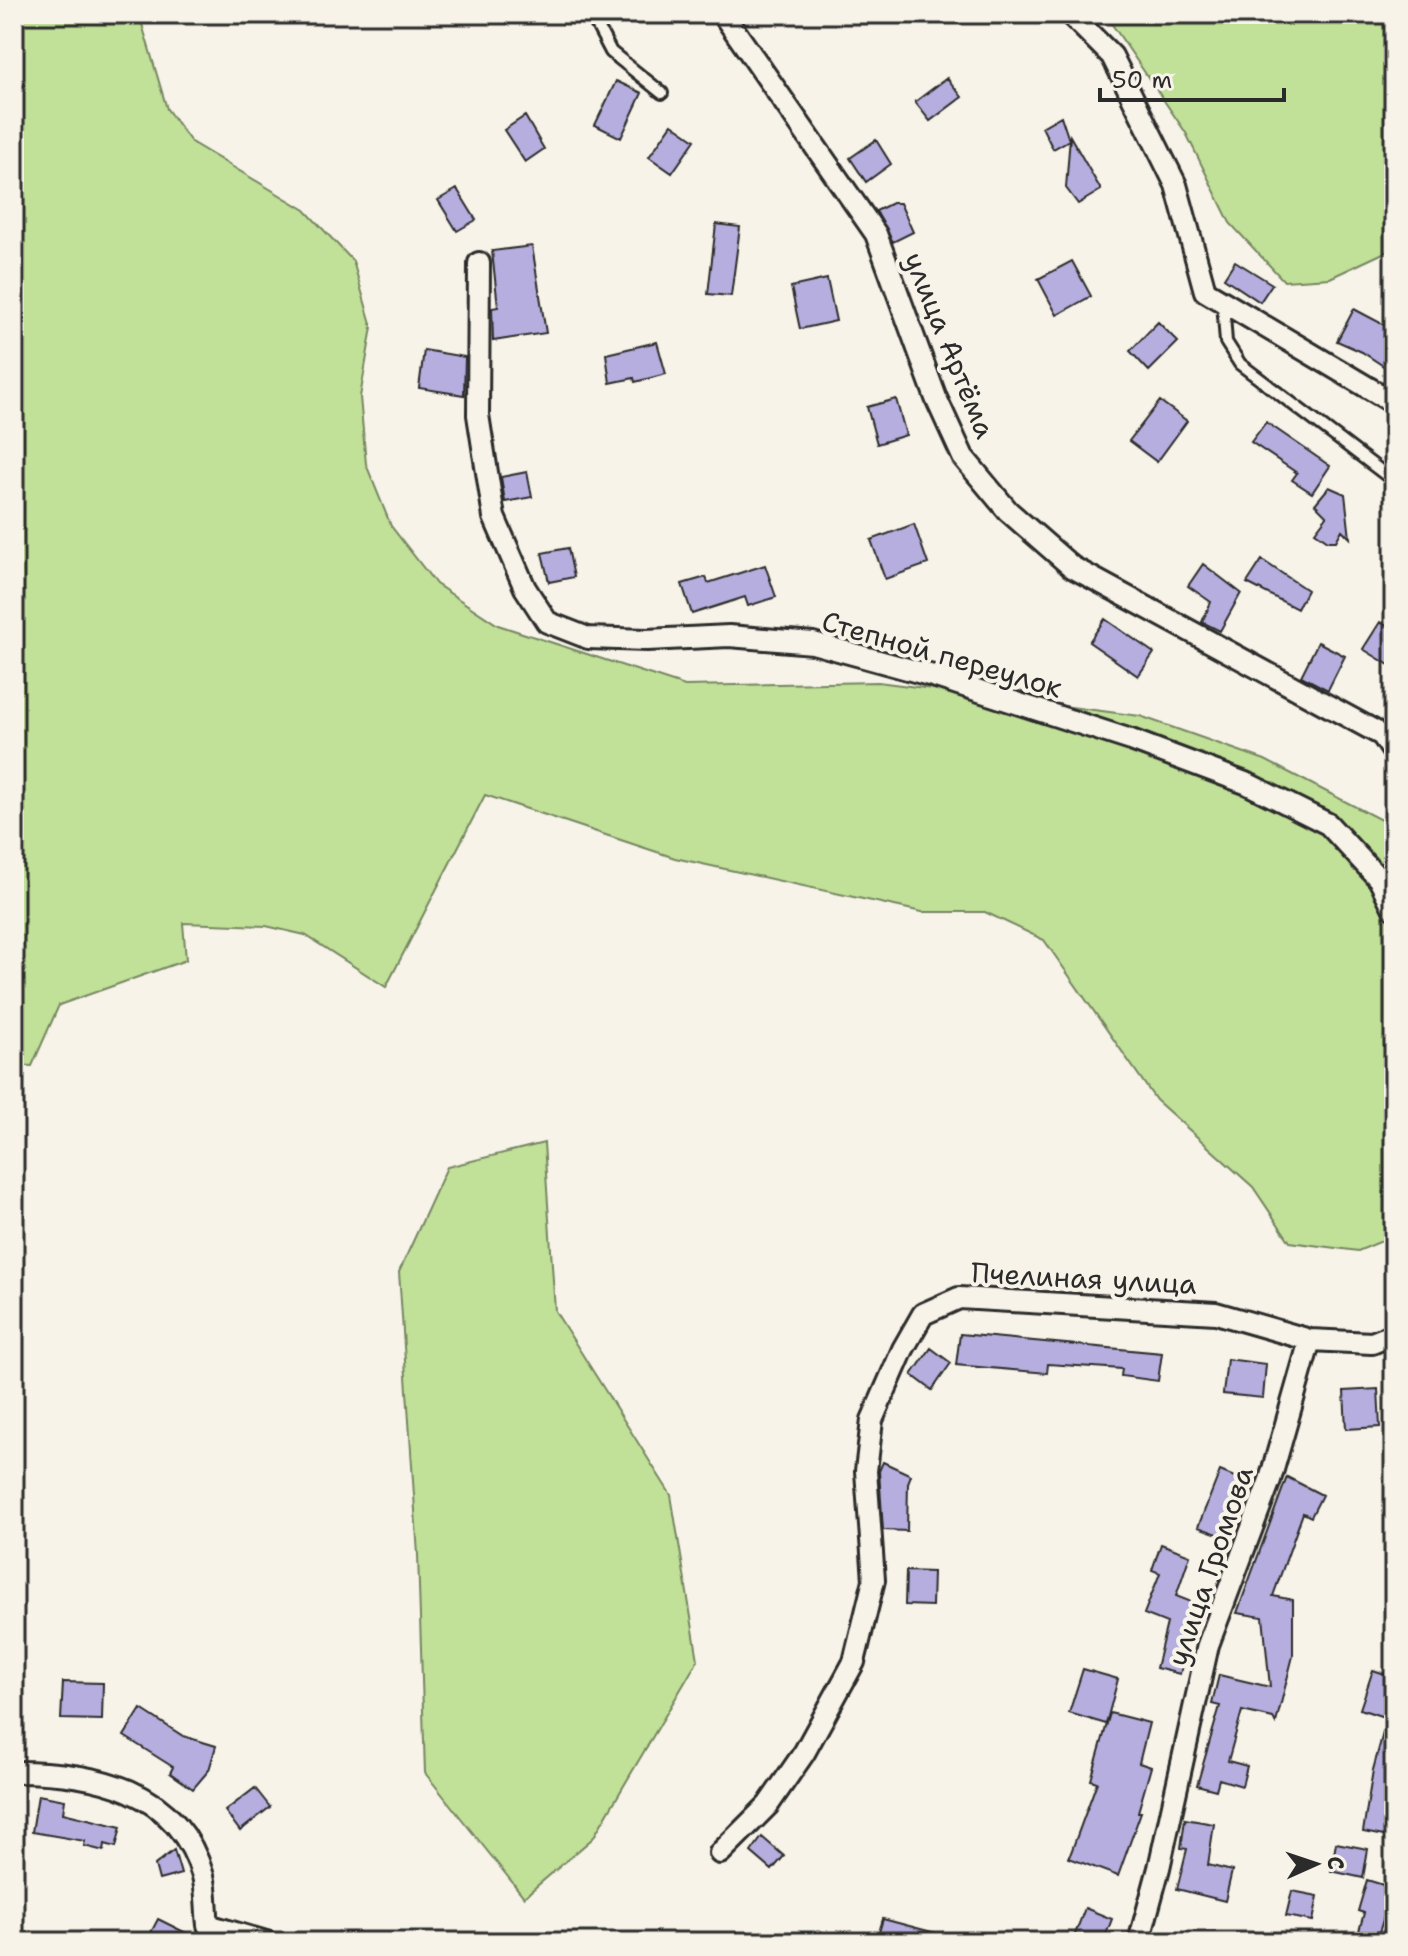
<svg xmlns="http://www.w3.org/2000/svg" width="1408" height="1956" viewBox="0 0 1408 1956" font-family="'Shantell Sans',sans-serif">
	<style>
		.green { fill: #c1e098; stroke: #768662; stroke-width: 2 }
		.building { fill: #b6aedf; stroke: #2b2b2b; stroke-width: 2 }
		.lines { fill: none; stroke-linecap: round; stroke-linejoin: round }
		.service-casing { stroke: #2b2b2b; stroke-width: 16 }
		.minor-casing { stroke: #2b2b2b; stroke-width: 26 }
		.service { stroke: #f7f3e8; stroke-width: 10 }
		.minor { stroke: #f7f3e8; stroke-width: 20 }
		.labels { text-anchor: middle; stroke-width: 8; stroke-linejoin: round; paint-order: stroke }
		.street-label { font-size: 28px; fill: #2b2b2b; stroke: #f7f3e8 }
	</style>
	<rect width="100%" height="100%" fill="#f7f3e8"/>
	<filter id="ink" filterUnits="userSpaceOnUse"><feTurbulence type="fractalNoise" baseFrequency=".0125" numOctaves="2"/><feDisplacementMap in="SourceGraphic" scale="16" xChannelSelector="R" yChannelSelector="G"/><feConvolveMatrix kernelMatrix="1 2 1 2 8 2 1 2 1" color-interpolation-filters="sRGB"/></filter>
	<g filter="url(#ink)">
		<!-- green -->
		<path class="green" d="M 14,14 L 139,14 L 167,109 L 191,142 L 305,210 L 353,261 L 372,327 L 360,397 L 366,464 L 391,526 L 436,584 L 498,625 L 685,686 L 878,682 L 1140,716 L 1265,760 L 1383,821 L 1394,843 L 1394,1236 L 1358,1251 L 1290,1242 L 1253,1187 L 1156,1100 L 1044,940 L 985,912 L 922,912 L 675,858 L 485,795 L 386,987 L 305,935 L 266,926 L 183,923 L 186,960 L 59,1005 L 32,1066 L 14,1065 Z
			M 1105,14 L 1394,14 L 1394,248 L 1330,278 L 1284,281 L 1230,223 L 1186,133 Z
			M 544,1143 L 555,1311 L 671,1495 L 698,1660 L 593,1838 L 524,1897 L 425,1773 L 418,1555 L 399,1272 L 447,1167 Z"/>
		<!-- building -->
		<path class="building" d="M 947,78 L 962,97 L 930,121 L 915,102 Z
			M 616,81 L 642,93 L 621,138 L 595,125 Z
			M 525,116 L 544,149 L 525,162 L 504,130 Z
			M 1061,116 L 1069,140 L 1053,149 L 1042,127 Z
			M 672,124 L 695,140 L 672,173 L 649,157 Z
			M 1070,136 L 1101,190 L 1078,204 L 1066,188 Z
			M 876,140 L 891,164 L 866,182 L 850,158 Z
			M 457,189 L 476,220 L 457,231 L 438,200 Z
			M 892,203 L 900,203 L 913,232 L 893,242 L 876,211 Z
			M 716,224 L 740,227 L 731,296 L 708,294 Z
			M 532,246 L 546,333 L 493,341 L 492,308 L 498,307 L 492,251 Z
			M 1072,261 L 1091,296 L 1057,315 L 1038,279 Z
			M 1235,261 L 1272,284 L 1260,302 L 1224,278 Z
			M 827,279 L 836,321 L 800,329 L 791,287 Z
			M 1354,309 L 1394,330 L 1394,373 L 1362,352 L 1337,341 Z
			M 1158,322 L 1178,342 L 1149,371 L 1130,351 Z
			M 657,342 L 666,374 L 635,382 L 634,378 L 610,383 L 606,354 Z
			M 424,350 L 465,357 L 464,395 L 419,388 Z
			M 896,399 L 906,435 L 877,444 L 867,407 Z
			M 1160,401 L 1187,421 L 1157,462 L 1129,441 Z
			M 1266,422 L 1330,466 L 1312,493 L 1292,480 L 1297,473 L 1251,442 Z
			M 527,472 L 532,497 L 505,502 L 501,477 Z
			M 1329,487 L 1345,494 L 1350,538 L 1342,530 L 1336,541 L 1328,541 L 1315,532 L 1327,516 L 1315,504 Z
			M 914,524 L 928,564 L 885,579 L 871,540 Z
			M 568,548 L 574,577 L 549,582 L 542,553 Z
			M 1262,560 L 1307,590 L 1297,609 L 1247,583 Z
			M 1203,564 L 1241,593 L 1220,631 L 1202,622 L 1211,602 L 1188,586 Z
			M 765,565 L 776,597 L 748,606 L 745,597 L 692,614 L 682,584 L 706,577 L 708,583 Z
			M 1105,619 L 1154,653 L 1138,676 L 1089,642 Z
			M 1380,622 L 1394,630 L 1394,668 L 1363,649 Z
			M 1318,642 L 1345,656 L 1328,690 L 1301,676 Z
			M 960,1334 L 1162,1353 L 1158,1381 L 1121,1376 L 1122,1369 L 1048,1364 L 1047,1373 L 956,1365 Z
			M 931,1348 L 951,1363 L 932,1390 L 912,1375 Z
			M 1227,1359 L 1266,1364 L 1263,1398 L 1223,1394 Z
			M 1378,1389 L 1380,1427 L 1346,1429 L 1344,1391 Z
			M 883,1462 L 911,1475 L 908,1483 L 907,1531 L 883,1530 L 879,1471 Z
			M 1220,1471 L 1244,1481 L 1223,1536 L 1198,1527 Z
			M 1287,1477 L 1322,1495 L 1311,1517 L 1303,1513 L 1273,1596 L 1293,1600 L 1293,1656 L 1276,1723 L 1273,1718 L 1242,1711 L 1228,1761 L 1247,1766 L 1242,1786 L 1219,1779 L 1216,1790 L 1197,1785 L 1220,1706 L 1212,1704 L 1219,1675 L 1270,1687 L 1263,1617 L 1237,1613 Z
			M 1161,1544 L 1190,1555 L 1176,1596 L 1194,1603 L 1178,1645 L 1187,1647 L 1180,1674 L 1156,1668 L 1167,1623 L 1144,1614 L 1160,1573 L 1152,1570 Z
			M 906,1571 L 933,1572 L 932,1606 L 905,1605 Z
			M 1083,1669 L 1118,1679 L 1106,1724 L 1069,1713 Z
			M 1373,1670 L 1394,1677 L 1394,1838 L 1363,1832 L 1373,1770 L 1387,1718 L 1360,1709 Z
			M 63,1682 L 103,1683 L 102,1720 L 61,1719 Z
			M 141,1709 L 183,1736 L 216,1746 L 209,1770 L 193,1789 L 170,1773 L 173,1767 L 124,1736 Z
			M 1110,1713 L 1149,1723 L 1139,1763 L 1151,1767 L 1138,1812 L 1141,1812 L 1118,1876 L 1069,1858 L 1097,1782 L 1091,1780 Z
			M 255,1788 L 270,1807 L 240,1831 L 225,1811 Z
			M 38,1795 L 65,1800 L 63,1813 L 121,1827 L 116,1847 L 105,1844 L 104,1851 L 84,1846 L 85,1841 L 32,1832 Z
			M 1185,1819 L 1214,1824 L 1208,1865 L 1232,1871 L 1225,1901 L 1177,1889 L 1187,1849 L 1181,1848 Z
			M 762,1837 L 784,1856 L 772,1870 L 751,1852 Z
			M 1336,1843 L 1368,1849 L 1363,1878 L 1331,1871 Z
			M 174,1850 L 181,1874 L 159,1880 L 155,1865 Z
			M 1367,1880 L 1393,1888 L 1376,1942 L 1356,1942 L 1364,1913 L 1358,1911 Z
			M 1292,1891 L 1318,1896 L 1313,1921 L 1286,1916 Z
			M 1085,1908 L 1112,1919 L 1103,1942 L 1074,1937 Z
			M 158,1919 L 204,1942 L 146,1942 Z
			M 883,1919 L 947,1936 L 946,1942 L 876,1942 Z"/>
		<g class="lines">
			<defs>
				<path id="service" d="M 591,14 L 611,52 L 662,93
					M 1223,303 L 1226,342 L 1240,364 L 1394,481"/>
				<path id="minor" d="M 723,14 L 876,234 L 936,398 L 963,457 L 1008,511 L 1072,567 L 1382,735 L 1394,753
					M 1070,14 L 1112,56 L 1176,185 L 1205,291 L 1394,403
					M 479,263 L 478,415 L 494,517 L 525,588 L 547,622 L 588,638 L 647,640 L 729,636 L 813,643 L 933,676 L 1131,740 L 1248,784 L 1328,824 L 1379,879 L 1394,909
					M 14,1772 C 94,1772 178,1788 203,1876 C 207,1891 206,1910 208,1925 L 266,1942
					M 720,1853 L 768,1805 L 804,1753 L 854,1662 L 874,1580 L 866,1471 L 872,1420 L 903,1349 L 923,1314 L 959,1298 L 1216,1313 L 1310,1340 L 1372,1343 L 1394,1334
					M 1139,1942 L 1159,1868 L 1208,1645 L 1270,1480 L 1310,1340"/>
			</defs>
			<!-- service casing -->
			<use href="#service" class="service-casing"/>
			<!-- minor casing -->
			<use href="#minor" class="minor-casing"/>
			<!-- service -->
			<use href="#service" class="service"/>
			<!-- minor -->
			<use href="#minor" class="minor"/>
		</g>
	</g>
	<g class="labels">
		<!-- street labels -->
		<g class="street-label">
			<text transform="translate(950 345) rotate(68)" y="10">улица Артёма</text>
			<text transform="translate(942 654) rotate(16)" y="10">Степной переулок</text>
			<text transform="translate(1084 1278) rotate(3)" y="10">Пчелиная улица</text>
			<text transform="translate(1210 1566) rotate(-71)" y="10">улица Громова</text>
		</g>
	</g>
	<!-- margin -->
	<rect width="1408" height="1956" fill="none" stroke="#f7f3e8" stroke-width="48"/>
	<rect x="24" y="24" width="1360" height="1908" fill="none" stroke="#2b2b2b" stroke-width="3" filter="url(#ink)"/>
	<!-- north arrow -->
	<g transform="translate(1316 1864) rotate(87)" stroke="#f7f3e8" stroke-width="6" paint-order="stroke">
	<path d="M0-6L14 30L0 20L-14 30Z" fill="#2b2b2b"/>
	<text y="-12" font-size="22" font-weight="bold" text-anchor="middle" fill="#2b2b2b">С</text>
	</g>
	<!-- scale -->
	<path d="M1100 88v12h184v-12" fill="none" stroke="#2b2b2b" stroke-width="4"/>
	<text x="1112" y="88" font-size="24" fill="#2b2b2b" stroke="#f7f3e8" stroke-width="6" paint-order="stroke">50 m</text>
</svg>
